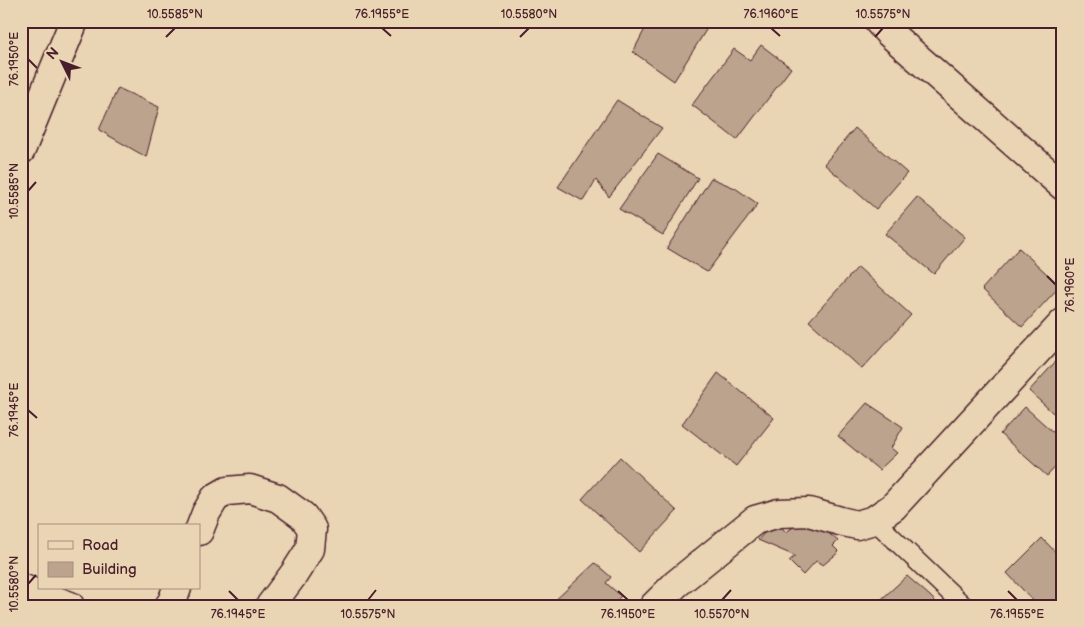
<svg xmlns="http://www.w3.org/2000/svg" width="1084" height="627" viewBox="0 0 1084 627" font-family="'Balsamiq Sans',sans-serif">
	<style>
		.building { fill: #bca38d; stroke: #4a1f2b }
		.lines { fill: none; stroke-linecap: round; stroke-linejoin: round }
		.lane-casing { stroke: #4a1f2b; stroke-width: 21 }
		.street-casing { stroke: #4a1f2b; stroke-width: 31 }
		.secondary-casing { stroke: #4a1f2b; stroke-width: 31 }
		.lane { stroke: #e9d5b3; stroke-width: 18 }
		.street { stroke: #e9d5b3; stroke-width: 28 }
		.secondary { stroke: #e9d5b3; stroke-width: 28 }
		.ticks { fill: none; stroke: #4a1f2b; stroke-width: 2 }
		.neatline { fill: none; stroke: #4a1f2b; stroke-width: 2 }
		.ticks-label { font-size: 12px; text-anchor: middle; fill: #4a1f2b }
	</style>
	<rect width="100%" height="100%" fill="#e9d5b3"/>
	<filter id="ink" filterUnits="userSpaceOnUse"><feTurbulence type="fractalNoise" baseFrequency=".02" numOctaves="2"/><feDisplacementMap in="SourceGraphic" scale="10" xChannelSelector="R" yChannelSelector="G"/><feConvolveMatrix kernelMatrix="1 2 1 2 8 2 1 2 1" color-interpolation-filters="sRGB"/></filter>
	<g filter="url(#ink)">
		<!-- building -->
		<path class="building" d="M 649,21 L 655,21 L 664,26 L 667,21 L 709,21 L 711,22 L 674,81 L 633,52 Z
			M 761,45 L 791,68 L 737,140 L 692,105 L 734,49 L 750,60 Z
			M 118,88 L 159,107 L 146,157 L 99,130 Z
			M 617,100 L 662,128 L 609,197 L 596,180 L 583,201 L 558,187 Z
			M 855,128 L 907,173 L 876,209 L 824,164 Z
			M 658,154 L 698,178 L 663,235 L 619,209 Z
			M 711,178 L 735,188 L 758,204 L 707,272 L 667,248 Z
			M 917,197 L 965,237 L 934,274 L 885,234 Z
			M 1019,248 L 1060,286 L 1022,327 L 982,289 Z
			M 858,267 L 911,315 L 862,369 L 809,321 Z
			M 1057,360 L 1063,365 L 1063,422 L 1029,391 Z
			M 718,373 L 774,418 L 736,466 L 682,424 Z
			M 867,403 L 903,427 L 891,448 L 897,453 L 879,470 L 838,436 Z
			M 1025,407 L 1063,441 L 1063,459 L 1047,476 L 1000,434 Z
			M 620,457 L 677,511 L 639,552 L 582,499 Z
			M 809,517 L 838,541 L 833,546 L 839,552 L 823,565 L 816,561 L 803,575 L 789,561 L 795,556 L 758,540 L 775,521 L 786,532 Z
			M 1042,538 L 1063,560 L 1063,606 L 1038,606 L 1007,573 Z
			M 595,563 L 611,577 L 606,583 L 621,596 L 611,606 L 549,606 Z
			M 907,576 L 930,596 L 940,606 L 874,606 Z"/>
		<g class="lines">
			<defs>
				<path id="lane" d="M 874,520 L 964,606"/>
				<path id="street" d="M 21,150 L 74,21
					M 199,531 L 206,513 L 215,498 L 227,491 L 250,489 L 278,498 L 303,516 L 312,529 L 310,549 L 294,574 L 270,606
					M 21,588 L 70,606
					M 169,606 L 172,602 L 177,588
					M 654,606 L 676,584 L 755,520 L 779,513 L 809,512 L 840,521 L 857,525 L 874,520 L 893,507 L 1063,323"/>
				<path id="secondary" d="M 878,21 L 887,31 L 1063,186"/>
			</defs>
			<!-- lane casing -->
			<use href="#lane" class="lane-casing"/>
			<!-- street casing -->
			<use href="#street" class="street-casing"/>
			<!-- secondary casing -->
			<use href="#secondary" class="secondary-casing"/>
			<!-- lane -->
			<use href="#lane" class="lane"/>
			<!-- street -->
			<use href="#street" class="street"/>
			<!-- secondary -->
			<use href="#secondary" class="secondary"/>
		</g>
	</g>
	<!-- ticks -->
	<path class="ticks" d="M 382,28 L 391,36M 771,28 L 780,36M 166,37 L 175,28M 520,37 L 529,28M 875,37 L 883,28M 28,59 L 37,68M 28,191 L 36,182M 1047,276 L 1056,285M 28,410 L 37,418M 28,584 L 36,575M 229,591 L 238,600M 618,591 L 628,600M 1008,591 L 1017,600M 368,600 L 376,590M 722,600 L 731,590"/>
	<!-- margin -->
	<rect width="1084" height="627" fill="none" stroke="#e9d5b3" stroke-width="55"/>
	<!-- legend -->
	<rect x="38" y="524" width="162" height="65" fill="#e9d5b3" stroke="#a98c7d"/>
	<rect x="48" y="541" width="25" height="8" fill="#e9d5b3" stroke="#a98c7d"/>
	<text x="82" y="550" font-size="15" fill="#4a1f2b">Road</text>
	<rect x="48" y="562" width="25" height="15" fill="#bca38d" stroke="#a98c7d"/>
	<text x="82" y="574" font-size="15" fill="#4a1f2b">Building</text>
	<!-- north arrow -->
	<g transform="translate(62 62) rotate(312)" stroke="#e9d5b3" stroke-width="4" paint-order="stroke">
	<path d="M0-4L9 19L0 12L-9 19Z" fill="#4a1f2b"/>
	<text y="-8" font-size="14" font-weight="bold" text-anchor="middle" fill="#4a1f2b">N</text>
	</g>
	<rect x="28" y="28" width="1028" height="572" class="neatline"/>
	<g class="ticks-label">
		<text x="175" y="18">10.5585°N</text>
		<text x="382" y="18">76.1955°E</text>
		<text x="529" y="18">10.5580°N</text>
		<text x="771" y="18">76.1960°E</text>
		<text x="883" y="18">10.5575°N</text>
		<text transform="translate(14 59) rotate(-90)" y="4">76.1950°E</text>
		<text transform="translate(14 191) rotate(-90)" y="4">10.5585°N</text>
		<text transform="translate(1070 285) rotate(-90)" y="4">76.1960°E</text>
		<text transform="translate(14 410) rotate(-90)" y="4">76.1945°E</text>
		<text transform="translate(14 584) rotate(-90)" y="4">10.5580°N</text>
		<text x="238" y="618">76.1945°E</text>
		<text x="368" y="618">10.5575°N</text>
		<text x="628" y="618">76.1950°E</text>
		<text x="722" y="618">10.5570°N</text>
		<text x="1017" y="618">76.1955°E</text>
	</g>
</svg>
